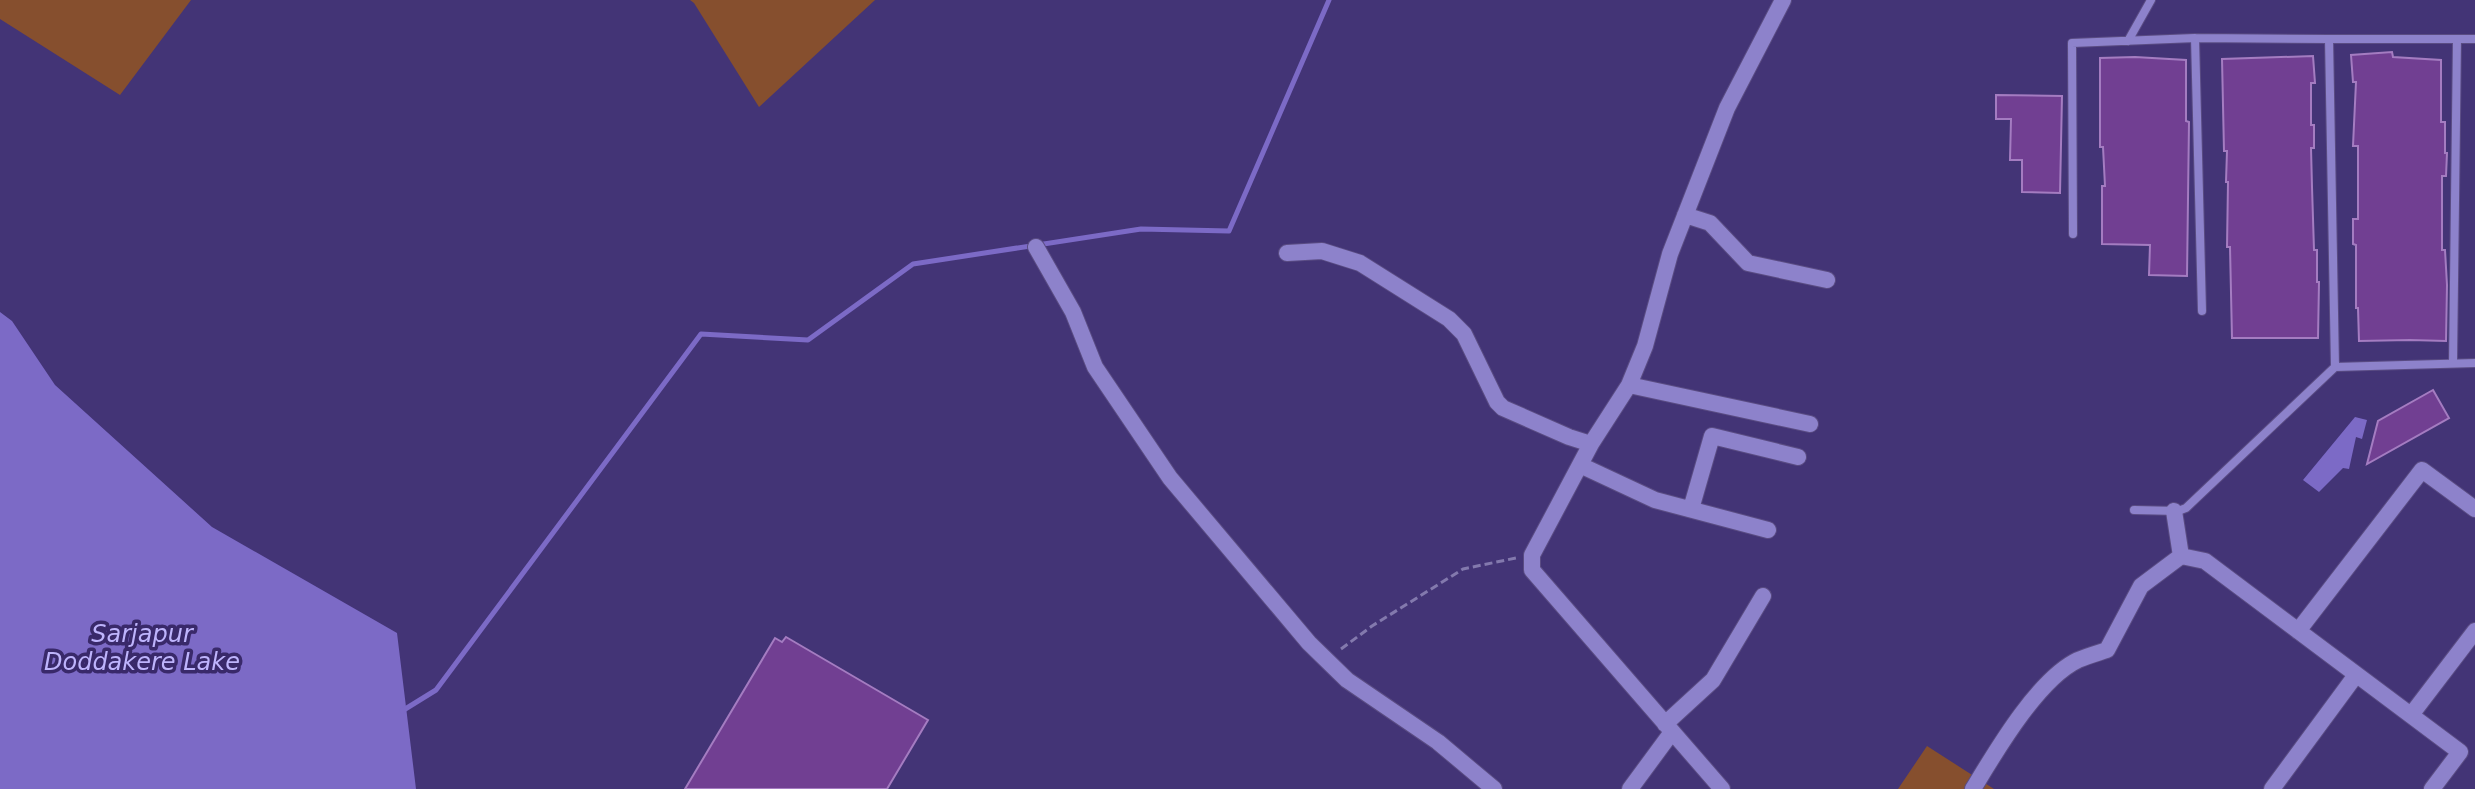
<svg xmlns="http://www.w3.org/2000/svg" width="2475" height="789" viewBox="0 0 2475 789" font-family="'DejaVu Sans',sans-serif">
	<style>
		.green { fill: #864f2e }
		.water { fill: #7c6ac6 }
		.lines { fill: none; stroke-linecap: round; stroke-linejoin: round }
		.stream { stroke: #7c6ac6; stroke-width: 5 }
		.building { fill: #713f92; stroke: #a47cc1; stroke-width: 2 }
		.service-casing { stroke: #5a4c83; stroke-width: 10 }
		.minor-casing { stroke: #5a4c83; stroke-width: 18 }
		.path { stroke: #8379ad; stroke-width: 3; stroke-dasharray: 8 4; stroke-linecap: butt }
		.service { stroke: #8d82cb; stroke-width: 8 }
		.minor { stroke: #8d82cb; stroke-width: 16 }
		.labels { text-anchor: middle; stroke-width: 7; stroke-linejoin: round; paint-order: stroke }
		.water-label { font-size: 24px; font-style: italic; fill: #beb4fc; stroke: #39296a }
	</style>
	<rect width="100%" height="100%" fill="#433476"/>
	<!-- green -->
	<path class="green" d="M 0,0 L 191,0 L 120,95 L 0,19 Z
		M 690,0 L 875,0 L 759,107 L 694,3 Z
		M 1927,746 L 1994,789 L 1898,789 Z"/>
	<!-- water -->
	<path class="water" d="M 0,312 L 12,321 L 55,385 L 212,527 L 397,633 L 416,789 L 0,789 Z
		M 2355,417 L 2367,420 L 2362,439 L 2356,437 L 2349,469 L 2343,468 L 2319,492 L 2303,480 Z"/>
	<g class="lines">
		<!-- stream -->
		<path class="stream" d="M 402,711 L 436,690 L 701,334 L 808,340 L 913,264 L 1141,229 L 1229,231 L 1329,0"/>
	</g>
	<!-- building -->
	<path class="building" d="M 2392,52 L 2393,57 L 2441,60 L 2441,122 L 2445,122 L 2445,153 L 2447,153 L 2446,176 L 2442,176 L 2442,250 L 2445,250 L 2447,285 L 2446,341 L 2410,340 L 2359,341 L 2358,308 L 2356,308 L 2356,245 L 2353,244 L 2353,219 L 2358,219 L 2358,146 L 2353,146 L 2356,82 L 2353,82 L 2351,55 Z
		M 2313,56 L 2315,83 L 2311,83 L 2311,125 L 2314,125 L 2314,148 L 2311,148 L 2312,187 L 2314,250 L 2317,250 L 2317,282 L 2319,282 L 2318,338 L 2232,338 L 2230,247 L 2227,247 L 2228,182 L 2226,182 L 2227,151 L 2224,151 L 2222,59 Z
		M 2135,57 L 2186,60 L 2186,121 L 2189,122 L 2187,276 L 2149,275 L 2150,245 L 2102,244 L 2102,186 L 2105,186 L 2103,147 L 2100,147 L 2100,58 Z
		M 1996,95 L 2062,96 L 2060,193 L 2022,192 L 2022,160 L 2010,160 L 2011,119 L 1996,119 Z
		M 2433,390 L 2449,418 L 2367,464 L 2378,421 Z
		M 786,637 L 928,720 L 887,789 L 685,789 L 775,638 L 782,642 Z"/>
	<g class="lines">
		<defs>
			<path id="service" d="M 2195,38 L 2202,311
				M 2329,39 L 2475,39
				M 2128,41 L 2151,0
				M 2073,234 L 2072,43 L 2195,38 L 2329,39 L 2335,367
				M 2453,363 L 2457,39
				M 2134,510 L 2178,511 L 2186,508 L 2335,367 L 2475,363"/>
			<path id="minor" d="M 1685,215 L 1710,223 L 1748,263 L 1827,280
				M 1036,247 L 1073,312 L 1095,367 L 1170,478 L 1309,643 L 1347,680 L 1438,742 L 1494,789
				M 1287,253 L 1322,251 L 1360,263 L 1449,319 L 1464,334 L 1497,402 L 1503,408 L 1569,437 L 1591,444
				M 1629,385 L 1810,424
				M 1580,465 L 1655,500 L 1768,530
				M 1691,509 L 1712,436 L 1798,457
				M 2174,511 L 2181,556
				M 2298,631 L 2422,470 L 2475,509
				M 2411,715 L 2475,631
				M 1665,724 L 1713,680 L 1763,596
				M 1630,789 L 1672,732
				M 1722,789 L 1532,570 L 1532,555 L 1591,444 L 1629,385 L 1645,346 L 1670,254 L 1727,108 L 1783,0
				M 1973,789 C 1996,751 2038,679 2078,660 C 2087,656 2098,653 2107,650 L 2141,586 L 2181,556 L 2205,561 L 2460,752 L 2432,789
				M 2272,789 L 2356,675"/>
		</defs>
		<!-- service casing -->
		<use href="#service" class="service-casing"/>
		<!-- minor casing -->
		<use href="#minor" class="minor-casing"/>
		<!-- path -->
		<path class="path" d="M 1341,649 L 1372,626 L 1463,569 L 1516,558"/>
		<!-- service -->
		<use href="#service" class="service"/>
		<!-- minor -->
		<use href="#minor" class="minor"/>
	</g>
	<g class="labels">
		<!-- water labels -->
		<g class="water-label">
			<text x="142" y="642">Sarjapur<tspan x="142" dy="28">Doddakere Lake</tspan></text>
		</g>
	</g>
</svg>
